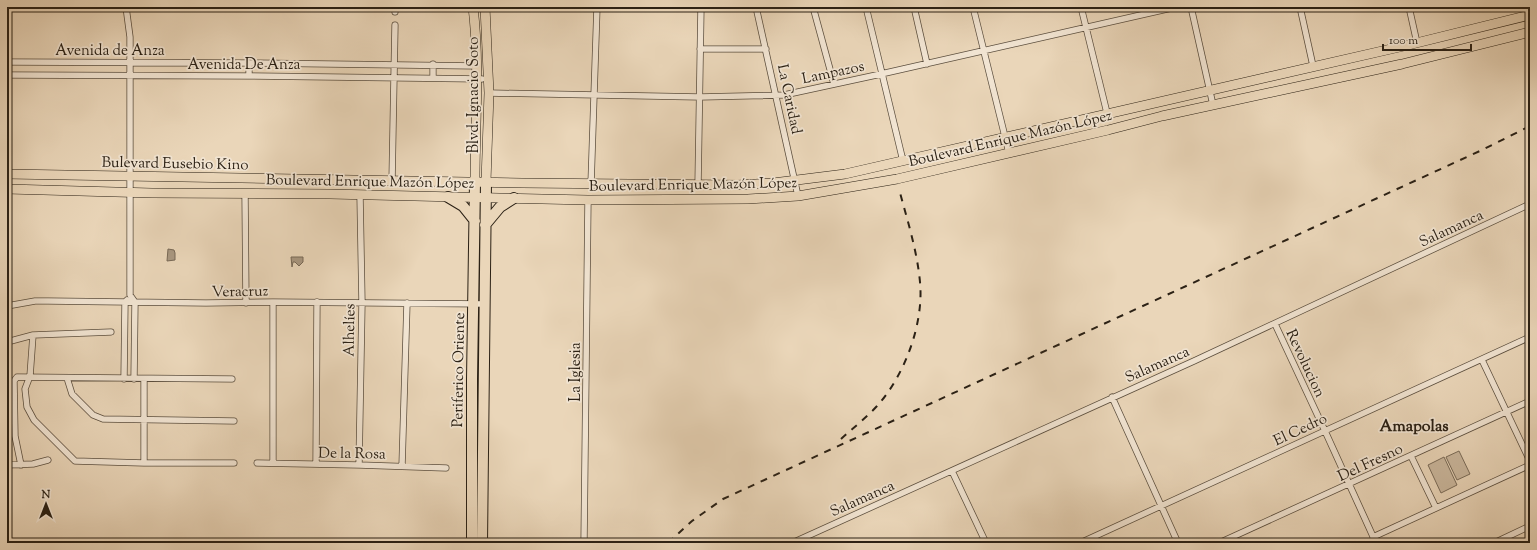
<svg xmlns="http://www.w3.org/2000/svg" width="1537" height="550" viewBox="0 0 1537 550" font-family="'Sorts Mill Goudy',serif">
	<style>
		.green { fill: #cab79d; stroke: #7a6c59 }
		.water { fill: #a99881; stroke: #776856 }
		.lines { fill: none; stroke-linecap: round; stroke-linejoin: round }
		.street-casing { stroke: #5b4e3e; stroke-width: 7 }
		.primary-casing { stroke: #2b2115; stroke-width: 10 }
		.highway-casing { stroke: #2b2115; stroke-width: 12 }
		.street { stroke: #f1e4d2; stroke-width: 5.5 }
		.primary { stroke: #ead6b9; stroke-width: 9 }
		.highway { stroke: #ead6b9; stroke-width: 10 }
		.rail { stroke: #2b2115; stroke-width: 2; stroke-dasharray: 7 7; stroke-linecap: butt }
		.labels { text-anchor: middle; stroke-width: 3.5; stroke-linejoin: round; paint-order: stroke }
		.street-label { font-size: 15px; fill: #2b2115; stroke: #f1e4d2 }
		.neighbourhood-label { font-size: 16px; font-weight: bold; fill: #2b2115; stroke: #f1e4d2 }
	</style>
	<rect width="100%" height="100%" fill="#ead6b9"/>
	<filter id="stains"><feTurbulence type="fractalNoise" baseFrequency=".005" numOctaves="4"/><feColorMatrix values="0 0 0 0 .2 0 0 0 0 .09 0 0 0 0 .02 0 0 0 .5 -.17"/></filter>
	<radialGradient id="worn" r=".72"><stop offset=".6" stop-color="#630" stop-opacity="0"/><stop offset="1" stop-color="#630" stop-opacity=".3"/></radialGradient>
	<!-- green -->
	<path class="green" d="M 1459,451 L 1470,474 L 1457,480 L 1446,457 Z
		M 1444,457 L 1457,485 L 1441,493 L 1428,465 Z"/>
	<!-- water -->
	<path class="water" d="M 168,249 L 174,250 L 175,253 L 175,260 L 167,261 Z
		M 291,257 L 303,257 L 303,262 L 299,266 L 295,262 L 293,262 L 292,267 Z"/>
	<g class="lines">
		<defs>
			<path id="street" d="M 126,7 L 130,37 L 130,295 L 135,302 L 134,379
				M 395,7 L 395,12
				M 671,7 L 769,7
				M 756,7 L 798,196
				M 813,7 L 834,84
				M 866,7 L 903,161
				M 914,7 L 927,64
				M 973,7 L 1009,153
				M 1081,7 L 1107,113
				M 1191,7 L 1213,105
				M 1300,7 L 1313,66
				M 1409,7 L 1417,43
				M 700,49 L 766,49
				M 7,62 L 249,63 L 477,66
				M 249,63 L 249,76
				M 7,75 L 249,76 L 482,79
				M 433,78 L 433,64
				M 489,93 L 700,97 L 784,95 L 881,74 L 1176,7
				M 392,181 L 395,25
				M 591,184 L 597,7
				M 698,185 L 701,7
				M 245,193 L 246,303
				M 7,306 L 35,301 L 48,301 L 206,303 L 273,302 L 485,304
				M 1275,324 L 1325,431 L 1376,543
				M 33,335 L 30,376 L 25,389 L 27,407 L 34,420 L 75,461 L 144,463 L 234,463
				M 7,342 L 33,335 L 111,332
				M 1482,360 L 1530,461
				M 67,378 L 72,394 L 93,415 L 103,419 L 234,421
				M 124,379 L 125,302 L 127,300
				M 1112,397 L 1178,543
				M 1411,456 L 1436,508
				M 144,463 L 144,379
				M 257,463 L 359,465 L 446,468
				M 273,463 L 273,302
				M 316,464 L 317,302
				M 7,465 L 33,464 L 48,460
				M 21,465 L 15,436 L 14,381 L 17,377 L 232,379
				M 359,465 L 362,303 L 360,195
				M 402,466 L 407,303
				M 952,471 L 986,543
				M 1373,537 L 1530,465
				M 584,543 L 588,200
				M 792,543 L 1194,361 L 1530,204
				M 1080,543 L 1530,337
				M 1219,543 L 1530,401
				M 1494,543 L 1530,526"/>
			<path id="primary" d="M 473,7 C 480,65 475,123 475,182
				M 485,7 L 489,93 L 486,182
				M 7,174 L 522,183 L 738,185 L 773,183 L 845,174 L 1404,46 L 1530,15
				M 7,189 L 152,193 L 330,194 L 588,200 L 748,199 L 798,196 L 897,179 L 1108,130 L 1162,116 L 1402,64 L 1530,32"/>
			<path id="highway" d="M 448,197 L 463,206 L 475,221
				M 485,225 L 500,207 L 514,198
				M 472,543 L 472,379 L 475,182
				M 482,543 L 486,182"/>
		</defs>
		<!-- street casing -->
		<use href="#street" class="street-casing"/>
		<!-- primary casing -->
		<use href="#primary" class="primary-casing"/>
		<!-- highway casing -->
		<use href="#highway" class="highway-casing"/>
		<!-- street -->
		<use href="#street" class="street"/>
		<!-- primary -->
		<use href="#primary" class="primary"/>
		<!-- highway -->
		<use href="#highway" class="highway"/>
		<!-- rail -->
		<path class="rail" d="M 841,439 C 853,428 866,418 877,406 C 905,375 924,323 920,282 C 917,250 907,219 899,189
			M 668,543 L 692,521 L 723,499 L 1482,150 L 1530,126"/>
	</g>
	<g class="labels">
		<!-- street labels -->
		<g class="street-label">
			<text x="110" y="55">Avenida de Anza</text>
			<text x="244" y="69">Avenida De Anza</text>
			<text transform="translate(833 72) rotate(-12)" y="5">Lampazos</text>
			<text transform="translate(473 95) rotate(-90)" y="5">Blvd. Ignacio Soto</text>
			<text transform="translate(790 99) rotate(78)" y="5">La Caridad</text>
			<text transform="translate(1010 138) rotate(-13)" y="5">Boulevard Enrique Mazón López</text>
			<text transform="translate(175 163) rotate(1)" y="5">Bulevard Eusebio Kino</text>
			<text transform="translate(370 181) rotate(1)" y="5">Boulevard Enrique Mazón López</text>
			<text transform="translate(693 184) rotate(-1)" y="5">Boulevard Enrique Mazón López</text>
			<text transform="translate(1451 228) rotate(-25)" y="5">Salamanca</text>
			<text transform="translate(240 291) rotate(-1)" y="5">Veracruz</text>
			<text transform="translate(349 330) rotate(-89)" y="5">Alhelíes</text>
			<text transform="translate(1306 363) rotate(65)" y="5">Revolucion</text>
			<text transform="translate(1157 364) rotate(-24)" y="5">Salamanca</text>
			<text transform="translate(458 370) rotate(-89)" y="5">Periferico Oriente</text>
			<text transform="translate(575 372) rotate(-90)" y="5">La Iglesia</text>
			<text transform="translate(1300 429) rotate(-25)" y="5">El Cedro</text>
			<text transform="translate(352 453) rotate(1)" y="5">De la Rosa</text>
			<text transform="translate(1370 462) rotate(-25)" y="5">Del Fresno</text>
			<text transform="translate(862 498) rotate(-24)" y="5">Salamanca</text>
		</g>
		<!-- neighbourhood labels -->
		<g class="neighbourhood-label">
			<text x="1414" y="431">Amapolas</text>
		</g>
	</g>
	<!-- margin -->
	<rect width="1537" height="550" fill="none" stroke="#ead6b9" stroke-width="24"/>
	<rect x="8" y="8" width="1521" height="534" fill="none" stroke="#2b2115" stroke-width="2"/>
	<rect x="12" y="12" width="1513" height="526" fill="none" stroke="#2b2115"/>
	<!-- north arrow -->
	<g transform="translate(46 504)" stroke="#f1e4d2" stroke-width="3" paint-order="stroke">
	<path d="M0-3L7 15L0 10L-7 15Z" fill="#2b2115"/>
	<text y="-6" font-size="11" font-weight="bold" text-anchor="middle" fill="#2b2115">N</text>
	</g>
	<!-- scale -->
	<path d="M1383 44v6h88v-6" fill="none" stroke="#2b2115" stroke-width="2"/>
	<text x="1389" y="44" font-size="12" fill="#2b2115" stroke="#f1e4d2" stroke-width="3" paint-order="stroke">100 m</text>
	<rect width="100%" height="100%" filter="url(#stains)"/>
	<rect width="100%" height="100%" fill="url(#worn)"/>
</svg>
